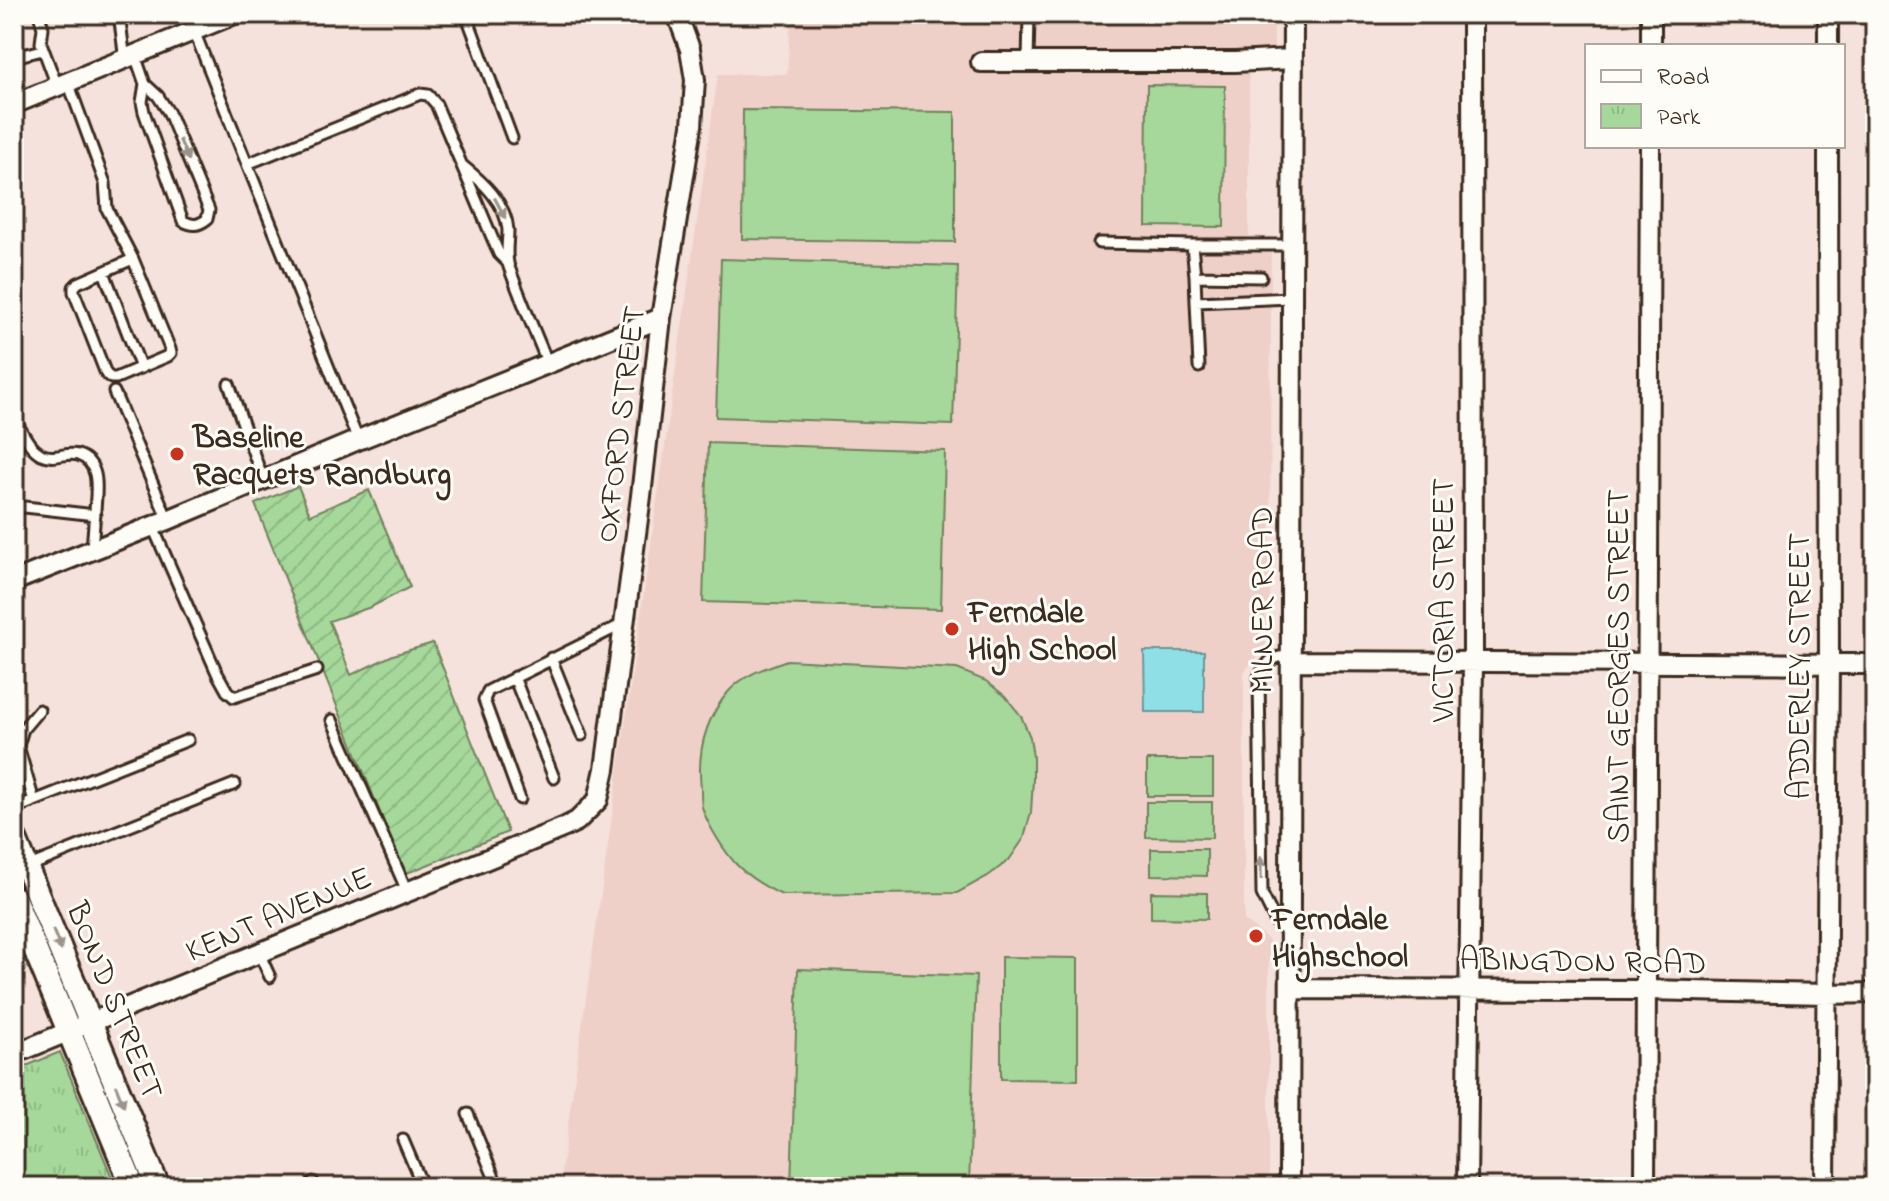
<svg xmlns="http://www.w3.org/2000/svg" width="1889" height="1201" viewBox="0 0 1889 1201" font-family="'Indie Flower',sans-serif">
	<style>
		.built { fill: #efd0c9 }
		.park { fill: url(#park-tufts); stroke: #70815c; stroke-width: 2 }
		.garden { fill: url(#garden-furrows); stroke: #70815c; stroke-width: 2 }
		.pitch { fill: #a5d89a; stroke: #70815c; stroke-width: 2 }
		.water { fill: #8ee0e6; stroke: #6d9796; stroke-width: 2 }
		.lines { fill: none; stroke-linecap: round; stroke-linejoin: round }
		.service-casing { stroke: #3b2a1e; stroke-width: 15 }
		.minor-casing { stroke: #3b2a1e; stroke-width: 24 }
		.tertiary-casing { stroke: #3b2a1e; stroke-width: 28 }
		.service { stroke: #fdfcf7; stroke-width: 9 }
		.minor { stroke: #fdfcf7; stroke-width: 18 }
		.tertiary { stroke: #fdfcf7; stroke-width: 22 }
		.oneway { fill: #9c938a }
		.poi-dot { fill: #c8321e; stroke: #fdfcf7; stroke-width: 3 }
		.labels { text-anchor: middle; stroke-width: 6; stroke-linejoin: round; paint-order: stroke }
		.street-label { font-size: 32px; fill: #3b2a1e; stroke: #fdfcf7 }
		.poi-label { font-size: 32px; font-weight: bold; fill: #3b2a1e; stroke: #fdfcf7; text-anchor: start }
	</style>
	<defs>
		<pattern id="park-tufts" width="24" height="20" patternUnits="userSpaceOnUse" patternTransform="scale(2)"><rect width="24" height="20" fill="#a5d89a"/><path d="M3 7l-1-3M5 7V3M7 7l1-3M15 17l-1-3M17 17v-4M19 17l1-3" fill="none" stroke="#8fba84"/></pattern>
		<pattern id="garden-furrows" width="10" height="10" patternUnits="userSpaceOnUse" patternTransform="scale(2)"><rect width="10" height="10" fill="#a5d89a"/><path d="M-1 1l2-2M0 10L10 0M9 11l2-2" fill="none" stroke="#8fba84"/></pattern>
	</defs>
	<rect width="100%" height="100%" fill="#f5e2dc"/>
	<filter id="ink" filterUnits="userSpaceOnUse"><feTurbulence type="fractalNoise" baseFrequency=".0125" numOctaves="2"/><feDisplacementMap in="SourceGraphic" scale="16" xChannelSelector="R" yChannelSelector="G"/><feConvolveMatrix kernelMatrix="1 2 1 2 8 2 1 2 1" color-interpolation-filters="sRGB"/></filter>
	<g filter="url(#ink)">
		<!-- built -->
		<path class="built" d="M 818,14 L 1274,14 L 1274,51 L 1249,52 L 1249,236 L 1271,237 L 1270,606 L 1265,611 L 1266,647 L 1244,672 L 1244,920 L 1269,940 L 1269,1187 L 559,1187 L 718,74 L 787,74 L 791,15 L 817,17 Z"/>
		<!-- park -->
		<path class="park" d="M 60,1052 L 116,1187 L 22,1187 L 14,1167 L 14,1071 Z"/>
		<!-- garden -->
		<path class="garden" d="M 298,486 L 310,515 L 369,490 L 410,587 L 371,607 L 329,621 L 351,675 L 393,655 L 433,643 L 508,832 L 405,874 L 255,504 Z"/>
		<!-- pitch -->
		<path class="pitch" d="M 1147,85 L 1225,86 L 1224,227 L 1146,226 Z
			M 743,110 L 955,112 L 955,242 L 742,239 Z
			M 721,259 L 958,266 L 953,425 L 716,417 Z
			M 708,443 L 945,451 L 941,609 L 703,602 Z
			M 787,660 L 957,669 L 986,681 L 1005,696 L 1021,716 L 1030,737 L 1033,757 L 1033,780 L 1031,812 L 1024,838 L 1009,860 L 988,876 L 957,893 L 782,895 C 765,887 749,878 736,864 C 724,851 707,824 702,807 C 701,801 701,794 701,788 C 697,753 705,719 729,691 C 743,675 767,667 787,660 Z
			M 1147,760 L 1213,760 L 1213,796 L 1147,796 Z
			M 1146,802 L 1212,802 L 1212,838 L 1146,837 Z
			M 1151,849 L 1207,849 L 1207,876 L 1151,875 Z
			M 1151,892 L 1207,893 L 1207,919 L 1151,918 Z
			M 1001,957 L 1078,958 L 1078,1080 L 1001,1079 Z
			M 798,969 L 976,976 L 969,1187 L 791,1187 Z"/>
		<!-- water -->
		<path class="water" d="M 1144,651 L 1204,651 L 1204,712 L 1145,712 Z"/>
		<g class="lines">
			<defs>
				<path id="service" d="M 39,14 L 43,28 L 41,43 L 57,86
					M 119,14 L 125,60
					M 466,14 L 512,138
					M 194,31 L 247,164
					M 135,55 L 145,84 L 142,102 L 144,112 L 183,221 C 193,226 198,226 207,219 L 209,210 L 169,113 L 158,96 L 145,84
					M 14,57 L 43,50
					M 1028,63 L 1029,14
					M 68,82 L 105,183 L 107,209 L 133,259 L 170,349 L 171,353 L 168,356 L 116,378 L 111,378 L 106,374 L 74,292 L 74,287 L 78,283 L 133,259
					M 463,166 C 483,182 506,203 508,230 C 508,243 505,255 509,267 C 521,300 535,332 548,364
					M 1099,243 L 1192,245
					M 104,272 L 141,368
					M 1195,276 L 1192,245 L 1292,245
					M 1196,302 L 1195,276 L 1261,277
					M 1199,367 L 1196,302 L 1292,298
					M 229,384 L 263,480
					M 114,392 L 168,520
					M 14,419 C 22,430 28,447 41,454 C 56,461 65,451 78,455 C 102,463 96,492 95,511 C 94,524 93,537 92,549
					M 358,440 L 247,164 L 420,94 L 428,95 L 436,104 L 499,254 L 508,263
					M 14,509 L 25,507 L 95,515
					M 152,525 L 217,673 L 227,691 L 234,697 L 317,670
					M 551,658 L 582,735
					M 514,677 L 554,778
					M 332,720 L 407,891
					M 520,799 L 484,700 L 488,691 L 625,623
					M 34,801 L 18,746 L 23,729 L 39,710
					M 14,809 L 188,740
					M 27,867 L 235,784
					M 1288,934 L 1276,922 L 1262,894 L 1259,677 C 1270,658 1271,658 1291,655
					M 259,953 L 270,977
					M 468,1114 L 498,1187
					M 403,1140 L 423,1187
					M 313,1182 L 315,1187"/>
				<path id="minor" d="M 1828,14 L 1828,46
					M 1651,46 L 1651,14
					M 981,62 L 1235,62 L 1292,59
					M 14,104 L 235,14
					M 14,581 L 168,520 L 358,440 L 661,318
					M 1292,661 L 1875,664
					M 1291,989 L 1646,990 L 1826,994 L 1875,993
					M 14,1054 L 565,827 L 577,821 L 598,800 L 605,769 L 641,496 L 661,318 L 692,126 L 695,80 L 690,49 L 677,14
					M 1289,1187 L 1293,14
					M 1467,1187 L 1473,662 L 1472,14
					M 1645,1187 L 1650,146
					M 1825,1187 L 1829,664 L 1828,146"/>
				<path id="tertiary" d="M 14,837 L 158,1187
					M 14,898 L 133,1187"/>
			</defs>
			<!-- service casing -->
			<use href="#service" class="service-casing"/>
			<!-- minor casing -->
			<use href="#minor" class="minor-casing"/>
			<!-- tertiary casing -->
			<use href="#tertiary" class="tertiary-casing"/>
			<!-- service -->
			<use href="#service" class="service"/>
			<!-- minor -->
			<use href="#minor" class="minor"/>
			<!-- tertiary -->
			<use href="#tertiary" class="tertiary"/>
		</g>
		<!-- one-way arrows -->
		<defs><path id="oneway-solid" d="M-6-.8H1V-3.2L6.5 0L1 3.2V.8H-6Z" transform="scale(2)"/></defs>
		<g class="oneway">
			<use href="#oneway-solid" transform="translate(184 150) rotate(67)"/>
			<use href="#oneway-solid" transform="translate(500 208) rotate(62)"/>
			<use href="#oneway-solid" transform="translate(1261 868) rotate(-91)"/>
			<use href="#oneway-solid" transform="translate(57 940) rotate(68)"/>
			<use href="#oneway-solid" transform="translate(120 1096) rotate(68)"/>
		</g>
	</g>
	<!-- markers -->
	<g class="poi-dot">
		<circle cx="177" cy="454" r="8"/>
		<circle cx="952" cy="629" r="8"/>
		<circle cx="1256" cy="936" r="8"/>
	</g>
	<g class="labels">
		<!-- street labels -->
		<g class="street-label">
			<text transform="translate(619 424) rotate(-83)" y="11">OXFORD STREET</text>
			<text transform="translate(1261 600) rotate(-90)" y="11">MILNER ROAD</text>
			<text transform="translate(1442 600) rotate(-90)" y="11">VICTORIA STREET</text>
			<text transform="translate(1617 666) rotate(-90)" y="11">SAINT GEORGES STREET</text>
			<text transform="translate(1798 666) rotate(-90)" y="11">ADDERLEY STREET</text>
			<text transform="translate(278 913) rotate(-23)" y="11">KENT AVENUE</text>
			<text transform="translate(1583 960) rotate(1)" y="11">ABINGDON ROAD</text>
			<text transform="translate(116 1000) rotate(68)" y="11">BOND STREET</text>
		</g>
		<!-- poi labels -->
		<g class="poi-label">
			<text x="193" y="447">Baseline<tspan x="193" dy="37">Racquets Randburg</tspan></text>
			<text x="968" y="622">Ferndale<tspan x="968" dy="37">High School</tspan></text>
			<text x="1272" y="929">Ferndale<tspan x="1272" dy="37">Highschool</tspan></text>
		</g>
	</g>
	<!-- margin -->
	<rect width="1889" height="1201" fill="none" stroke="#fdfcf7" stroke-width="48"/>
	<rect x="24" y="24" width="1841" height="1153" fill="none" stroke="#3b2a1e" stroke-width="3" filter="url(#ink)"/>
	<!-- legend -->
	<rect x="1585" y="44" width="260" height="104" fill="#fdfcf7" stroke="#afa8a0" stroke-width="2"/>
	<rect x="1601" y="70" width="40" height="12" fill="#fdfcf7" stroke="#afa8a0" stroke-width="2"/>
	<text x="1657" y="84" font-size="24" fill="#3b2a1e">Road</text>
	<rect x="1601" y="104" width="40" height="24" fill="url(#park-tufts)" stroke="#afa8a0" stroke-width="2"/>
	<text x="1657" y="124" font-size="24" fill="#3b2a1e">Park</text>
</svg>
